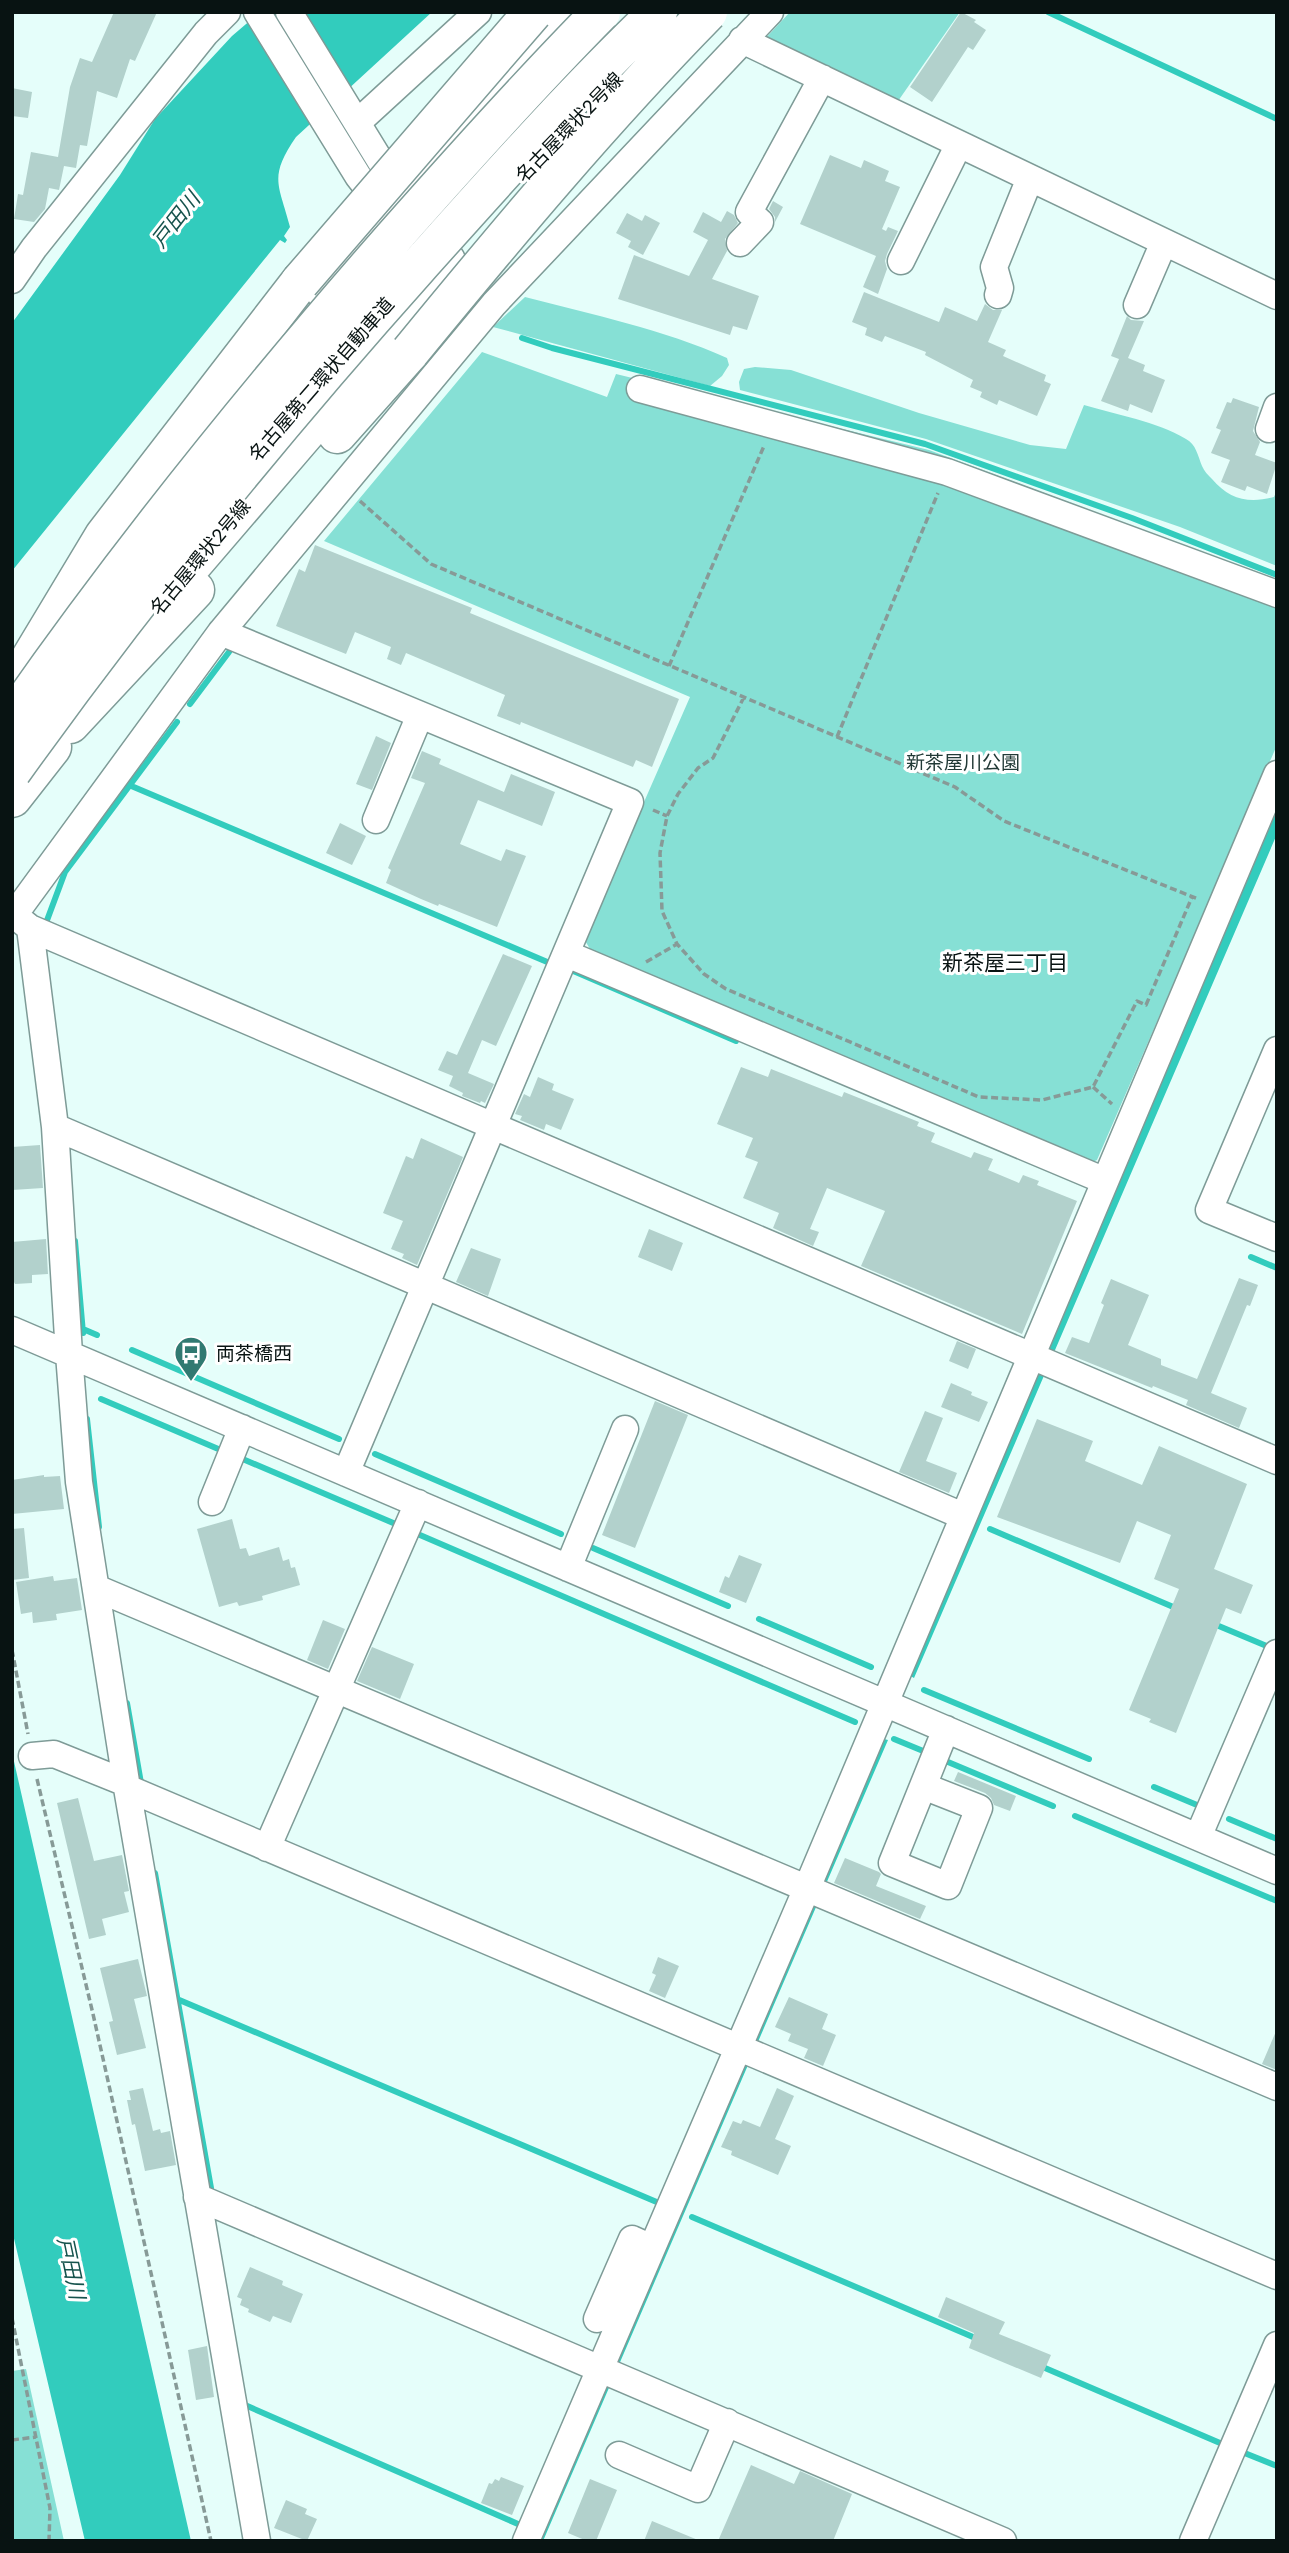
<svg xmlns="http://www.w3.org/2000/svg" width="1289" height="2553" viewBox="0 0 1289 2553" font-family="Jost,'Noto Sans JP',sans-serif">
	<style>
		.green { fill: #86e0d5 }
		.water { fill: #32ccbd }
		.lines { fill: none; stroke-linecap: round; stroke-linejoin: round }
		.stream { stroke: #32ccbd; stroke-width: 6 }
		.building { fill: #b2d1cc }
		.minor-casing { stroke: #7e9b97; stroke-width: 29 }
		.highway-casing { stroke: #7e9b97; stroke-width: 41 }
		.path { stroke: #879a97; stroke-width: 3.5; stroke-dasharray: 7 3.5; stroke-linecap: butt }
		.minor { stroke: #fff; stroke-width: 26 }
		.highway { stroke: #fff; stroke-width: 38 }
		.highway-bridge-casing { stroke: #7e9b97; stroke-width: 41; stroke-linecap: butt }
		.highway-bridge { stroke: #fff; stroke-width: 38 }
		.labels { text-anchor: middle; stroke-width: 6; stroke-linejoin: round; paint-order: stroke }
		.street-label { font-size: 19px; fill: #081312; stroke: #fff }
		.park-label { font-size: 19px; fill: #223a37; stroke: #fff }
		.poi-label { font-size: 19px; fill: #081312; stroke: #fff; text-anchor: start }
		.water-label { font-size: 21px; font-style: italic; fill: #16534d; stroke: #fff }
		.neighbourhood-label { font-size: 21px; fill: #081312; stroke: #fff }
	</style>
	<rect width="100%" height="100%" fill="#e5fefa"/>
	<!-- green -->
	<path class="green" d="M 790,12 L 960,12 L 896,104 L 763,41 Z
		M 525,297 C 593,315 663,329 727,358 L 729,365 L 722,376 L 710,386 L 493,327 Z
		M 482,352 L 607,397 L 616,374 L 929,450 L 1277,580 L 1277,745 L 1097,1160 L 1089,1164 L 590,949 L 584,939 L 690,697 L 324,541 Z
		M 755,367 L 791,370 L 919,413 L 1030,445 L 1066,449 L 1084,405 C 1117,415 1156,421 1186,439 C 1196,444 1198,456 1202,466 C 1204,471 1208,475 1212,479 C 1229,499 1248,504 1274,497 L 1277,490 L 1277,566 L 1180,527 L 926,439 L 740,390 L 739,382 L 744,369 Z
		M 26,2369 L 64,2541 L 12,2541 L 12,2371 Z"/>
	<!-- water -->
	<path class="water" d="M 260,12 L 432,12 L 296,137 C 268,178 279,184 290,227 L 284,236 L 287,240 L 285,243 L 280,240 L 12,571 L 12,323 L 120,175 L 155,119 L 232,36 Z
		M 1277,810 L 1277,834 L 914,1678 L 907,1674 Z
		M 880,1738 L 888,1740 L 543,2541 L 535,2541 Z
		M 12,1755 L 13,1757 L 191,2541 L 85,2541 L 12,2230 Z"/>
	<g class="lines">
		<!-- stream -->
		<path class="stream" d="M 1048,12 L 1277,119
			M 522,338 L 552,348 L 925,444 L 1132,518 L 1277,575
			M 190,704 L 229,652
			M 129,785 L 552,964
			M 46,923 L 65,872 L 177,722
			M 571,970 L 736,1041
			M 75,1241 L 83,1333
			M 1251,1257 L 1277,1268
			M 83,1329 L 97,1335
			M 132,1350 L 339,1439
			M 101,1399 L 223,1451
			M 87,1419 L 99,1527
			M 375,1454 L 561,1534
			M 238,1457 L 398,1525
			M 990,1529 L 1178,1609
			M 413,1532 L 855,1722
			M 593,1548 L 728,1606
			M 759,1619 L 871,1667
			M 1214,1624 L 1269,1647
			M 924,1690 L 1089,1759
			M 127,1703 L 141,1783
			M 894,1739 L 928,1753
			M 948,1762 L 1053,1806
			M 1154,1787 L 1197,1805
			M 1075,1816 L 1277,1901
			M 1229,1819 L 1277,1839
			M 155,1873 L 211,2188
			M 177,1999 L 659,2203
			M 692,2217 L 980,2340
			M 1038,2365 L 1220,2443
			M 245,2405 L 518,2524
			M 1242,2452 L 1277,2466"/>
	</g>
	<!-- building -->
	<path class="building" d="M 114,12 L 157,12 L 135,61 L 130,59 L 117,98 L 97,91 L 87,146 L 80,145 L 76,168 L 64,166 L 59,190 L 49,188 L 45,209 L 34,222 L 14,219 L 18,194 L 23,195 L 31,152 L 58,157 L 70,87 L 80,58 L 92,62 Z
		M 961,12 L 976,20 L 974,22 L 986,30 L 973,50 L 968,47 L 932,102 L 910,87 Z
		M 12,88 L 32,92 L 28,118 L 12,116 Z
		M 830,155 L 861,168 L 864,160 L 889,171 L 885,181 L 900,187 L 882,229 L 886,231 L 888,227 L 898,231 L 887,254 L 885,261 L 887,269 L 878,294 L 863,287 L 876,256 L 800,224 Z
		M 773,201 L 783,207 L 775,222 L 775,217 L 769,209 Z
		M 727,211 L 734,215 L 738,223 L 725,239 L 727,251 L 712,279 L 759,296 L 747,330 L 733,326 L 730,335 L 618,299 L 634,255 L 689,276 L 708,240 L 693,232 L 703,212 L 721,222 Z
		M 627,213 L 642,221 L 645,215 L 660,223 L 643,255 L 628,247 L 631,241 L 616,233 Z
		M 864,292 L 939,322 L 945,307 L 977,321 L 985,304 L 993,310 L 1002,310 L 988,342 L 1006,350 L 1003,356 L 1046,375 L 1044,381 L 1051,384 L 1037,416 L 999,400 L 997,405 L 980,397 L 982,392 L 970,387 L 973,380 L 925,355 L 926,352 L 885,336 L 882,342 L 865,335 L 867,328 L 852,322 Z
		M 1127,316 L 1131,320 L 1144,321 L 1128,358 L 1145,365 L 1143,371 L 1165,380 L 1152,413 L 1130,404 L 1128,411 L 1101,401 L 1119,359 L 1111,356 Z
		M 1233,398 L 1259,407 L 1253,431 L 1260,442 L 1255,455 L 1277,463 L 1267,494 L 1247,486 L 1245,491 L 1221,482 L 1230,460 L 1211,453 L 1221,430 L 1216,428 L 1227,402 L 1231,403 Z
		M 315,545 L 472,608 L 470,613 L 679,699 L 652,767 L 636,760 L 633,767 L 521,722 L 520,725 L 497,716 L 505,695 L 406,653 L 401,665 L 387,659 L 391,647 L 355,632 L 346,654 L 276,626 L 299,569 L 305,572 Z
		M 376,736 L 391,743 L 372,790 L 356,784 Z
		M 422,751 L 441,759 L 439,764 L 504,792 L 511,774 L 555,792 L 542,826 L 478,800 L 460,844 L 501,861 L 506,849 L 526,856 L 497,927 L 439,904 L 438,906 L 421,899 L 386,883 L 391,870 L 388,868 L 425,783 L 411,778 Z
		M 340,823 L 366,836 L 352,865 L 326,853 Z
		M 503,954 L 532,966 L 496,1046 L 482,1040 L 468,1073 L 494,1084 L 485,1103 L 481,1101 L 480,1103 L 462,1096 L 463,1093 L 449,1086 L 453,1076 L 438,1070 L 447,1051 L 457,1055 Z
		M 741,1067 L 768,1077 L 771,1069 L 842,1097 L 844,1092 L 919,1122 L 917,1126 L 935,1133 L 931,1142 L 971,1158 L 974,1152 L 993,1159 L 988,1170 L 1019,1183 L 1023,1175 L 1039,1181 L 1037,1185 L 1077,1201 L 1022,1334 L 861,1266 L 885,1211 L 827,1188 L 810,1229 L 819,1232 L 813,1246 L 773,1228 L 779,1213 L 743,1198 L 758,1162 L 745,1157 L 753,1138 L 717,1124 Z
		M 538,1077 L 554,1084 L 552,1090 L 574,1099 L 561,1130 L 546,1124 L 544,1130 L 520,1120 L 522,1116 L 515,1114 L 524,1094 L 530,1097 Z
		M 421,1138 L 463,1157 L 417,1265 L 402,1258 L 404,1254 L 391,1249 L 403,1221 L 383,1213 L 406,1156 L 413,1159 Z
		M 40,1145 L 43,1188 L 12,1190 L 12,1147 Z
		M 649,1229 L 683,1243 L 672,1271 L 638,1257 Z
		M 46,1239 L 48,1274 L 32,1275 L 32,1283 L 15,1284 L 12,1278 L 12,1242 Z
		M 471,1248 L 501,1259 L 488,1296 L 456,1282 Z
		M 1239,1278 L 1258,1285 L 1250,1306 L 1247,1305 L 1211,1393 L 1247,1408 L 1239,1428 L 1186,1405 L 1188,1400 L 1153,1386 L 1152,1388 L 1065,1353 L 1072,1337 L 1089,1343 L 1104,1305 L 1101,1303 L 1111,1279 L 1149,1295 L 1128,1345 L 1161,1359 L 1161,1365 L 1197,1379 Z
		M 957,1341 L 976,1349 L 968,1369 L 949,1361 Z
		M 951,1383 L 972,1392 L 971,1395 L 988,1402 L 979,1422 L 941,1407 Z
		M 655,1401 L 688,1415 L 635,1548 L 602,1535 Z
		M 925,1411 L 943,1418 L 926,1461 L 957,1473 L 949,1493 L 899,1472 Z
		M 1037,1419 L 1093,1441 L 1085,1461 L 1142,1485 L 1159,1446 L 1247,1484 L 1214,1569 L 1253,1585 L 1241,1614 L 1226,1608 L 1176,1733 L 1149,1722 L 1151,1719 L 1129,1710 L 1179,1589 L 1154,1579 L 1171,1535 L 1137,1521 L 1120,1563 L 997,1517 Z
		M 44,1475 L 44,1477 L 60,1476 L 64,1509 L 12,1514 L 12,1480 Z
		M 232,1519 L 240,1549 L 246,1548 L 249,1556 L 279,1547 L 283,1561 L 289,1559 L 291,1568 L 295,1567 L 300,1585 L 262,1596 L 263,1600 L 239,1606 L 237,1602 L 219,1607 L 197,1529 Z
		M 24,1528 L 29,1578 L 12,1580 L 12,1529 Z
		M 739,1555 L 762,1564 L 746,1603 L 719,1592 L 725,1576 L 729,1578 Z
		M 53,1576 L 54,1581 L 77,1578 L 82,1610 L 56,1614 L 57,1620 L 33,1623 L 32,1612 L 21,1614 L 16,1582 Z
		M 323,1620 L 345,1629 L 328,1669 L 307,1660 Z
		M 372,1647 L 414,1664 L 400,1699 L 357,1681 Z
		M 958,1772 L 1016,1796 L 1010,1811 L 994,1805 L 991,1798 L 985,1793 L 954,1781 Z
		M 78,1798 L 94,1861 L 122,1855 L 129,1891 L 124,1892 L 129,1912 L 102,1919 L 106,1935 L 89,1939 L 57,1803 Z
		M 845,1858 L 879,1872 L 881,1874 L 876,1886 L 926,1906 L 920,1919 L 834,1883 Z
		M 658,1957 L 679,1966 L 665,1998 L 649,1991 L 656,1975 L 652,1973 Z
		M 138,1959 L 147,1996 L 134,1999 L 146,2048 L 117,2055 L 109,2022 L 113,2021 L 100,1968 Z
		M 789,1997 L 828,2014 L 822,2029 L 836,2035 L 823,2066 L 804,2058 L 808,2049 L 788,2041 L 791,2034 L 775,2027 Z
		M 1277,2029 L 1277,2070 L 1262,2064 Z
		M 143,2088 L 153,2131 L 160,2129 L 161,2133 L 170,2131 L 176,2165 L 145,2171 L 135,2124 L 132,2125 L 127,2100 L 131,2100 L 129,2091 Z
		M 777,2088 L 794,2096 L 775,2139 L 791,2146 L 778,2175 L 731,2155 L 732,2151 L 721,2147 L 733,2121 L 741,2124 L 743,2120 L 760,2127 Z
		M 250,2267 L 283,2281 L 282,2285 L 303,2294 L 291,2323 L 273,2316 L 270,2322 L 248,2312 L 249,2309 L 240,2305 L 242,2299 L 237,2297 Z
		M 946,2297 L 1005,2322 L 999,2334 L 1051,2355 L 1041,2378 L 969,2348 L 974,2333 L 938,2317 Z
		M 207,2346 L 214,2397 L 196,2400 L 188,2350 Z
		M 751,2465 L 794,2484 L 800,2471 L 852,2494 L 833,2541 L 718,2541 Z
		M 501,2477 L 524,2486 L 512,2515 L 481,2503 L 489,2483 L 492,2484 L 495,2479 L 499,2481 Z
		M 590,2479 L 617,2490 L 596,2541 L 587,2541 L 568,2533 Z
		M 286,2500 L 307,2509 L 305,2514 L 317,2519 L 307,2541 L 274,2528 Z
		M 652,2521 L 698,2540 L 698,2541 L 644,2541 Z"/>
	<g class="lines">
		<defs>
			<path id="minor" d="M 257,12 L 358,176 L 383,208
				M 289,12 L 381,162 L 403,188
				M 770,12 L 494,304 L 221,632 L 14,915 L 30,928 L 1277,1461
				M 742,40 L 1277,296
				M 358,122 L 478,12
				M 740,243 L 760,222 L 749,212 L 822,78
				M 901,261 L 959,144
				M 12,280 L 34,248 L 206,33 L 227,12
				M 998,295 L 1000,288 L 994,267 L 1030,178
				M 1137,305 L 1164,242
				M 640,389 L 947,472 L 1277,594
				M 1269,429 L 1277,407
				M 221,632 L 630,802 L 346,1473
				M 376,820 L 420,715
				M 30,928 L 55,1127 L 69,1354 L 79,1482 L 127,1788 L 257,2541
				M 567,954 L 1103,1180
				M 1277,1050 L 1209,1210 L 1277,1238
				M 55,1127 L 963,1516
				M 12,1330 L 1277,1871
				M 212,1502 L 242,1428
				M 568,1568 L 625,1429
				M 96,1588 L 1277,2087
				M 32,1756 L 54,1754 L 126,1783
				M 923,1786 L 979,1808 L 948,1886 L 892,1863 L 946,1729
				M 127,1788 L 1277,2276
				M 1198,1837 L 1277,1653
				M 267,1848 L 418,1503
				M 197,2197 L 1003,2541
				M 597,2319 L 632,2239 L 652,2248
				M 619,2455 L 698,2489 L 727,2422
				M 526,2541 L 807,1888 L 1277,774
				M 1193,2541 L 1277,2345"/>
			<path id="highway" d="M 325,291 L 387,213 L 556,12
				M 337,434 L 410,352
				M 161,601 L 313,424 L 446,261
				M 12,689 L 104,536 L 300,282
				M 70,724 L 195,590
				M 12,798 L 52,747"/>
		</defs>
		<!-- minor casing -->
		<use href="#minor" class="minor-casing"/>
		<!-- highway casing -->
		<use href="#highway" class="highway-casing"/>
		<!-- path -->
		<path class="path" d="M 360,501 L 431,564 L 955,787 L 1004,821 L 1198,899
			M 669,666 L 764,446
			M 744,697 L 713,758 L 698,768 L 678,794 L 667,816 L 660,853 L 662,911 L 677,944 L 704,974 L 726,989 L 979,1097 L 1042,1100 L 1093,1087 L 1137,1001 L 1146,1005 L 1192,897
			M 837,737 L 938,493
			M 653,810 L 667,816
			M 646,962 L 677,944
			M 1093,1087 L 1112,1104
			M 12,1650 L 28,1734
			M 37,1779 L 93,2014 L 211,2541
			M 12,2318 L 50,2508 L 49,2541
			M 12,2440 L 36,2437"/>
		<!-- minor -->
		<use href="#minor" class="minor"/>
		<!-- highway -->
		<use href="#highway" class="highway"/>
		<defs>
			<path id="highway-bridge" d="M 300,282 L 533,12
				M 410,352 C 506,235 602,120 708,12
				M 12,719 C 129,551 258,392 393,238 C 461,161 529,85 601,12
				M 12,771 C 138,595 274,428 418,267 C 496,180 573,93 658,12"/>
		</defs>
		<!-- highway-bridge casing -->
		<use href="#highway-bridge" class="highway-bridge-casing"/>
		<!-- highway-bridge -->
		<use href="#highway-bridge" class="highway-bridge"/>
	</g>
	<!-- icons -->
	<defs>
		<symbol id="bus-pin" viewBox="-11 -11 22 30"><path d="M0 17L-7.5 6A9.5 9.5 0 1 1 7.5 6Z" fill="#317971" stroke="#fff"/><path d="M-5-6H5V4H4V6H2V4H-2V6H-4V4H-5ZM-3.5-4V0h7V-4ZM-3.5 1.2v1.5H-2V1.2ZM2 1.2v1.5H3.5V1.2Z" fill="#fff"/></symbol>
	</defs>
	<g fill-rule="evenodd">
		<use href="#bus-pin" x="172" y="1334" width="38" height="52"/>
	</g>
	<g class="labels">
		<!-- street labels -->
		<g class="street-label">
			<text transform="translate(569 127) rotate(-46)" y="7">名古屋環状2号線</text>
			<text transform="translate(321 379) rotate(-49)" y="7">名古屋第二環状自動車道</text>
			<text transform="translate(200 557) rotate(-50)" y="7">名古屋環状2号線</text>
		</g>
		<!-- park labels -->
		<g class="park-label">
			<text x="963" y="769">新茶屋川公園</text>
		</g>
		<!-- poi labels -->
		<g class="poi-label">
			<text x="216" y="1360">両茶橋西</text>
		</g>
		<!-- water labels -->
		<g class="water-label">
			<text transform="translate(176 220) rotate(-52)" y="7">戸田川</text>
			<text transform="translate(71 2268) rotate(78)" y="7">戸田川</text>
		</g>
		<!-- neighbourhood labels -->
		<g class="neighbourhood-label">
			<text x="1005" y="970">新茶屋三丁目</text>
		</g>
	</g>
	<!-- border -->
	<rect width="1289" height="2553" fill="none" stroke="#081312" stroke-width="28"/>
</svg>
